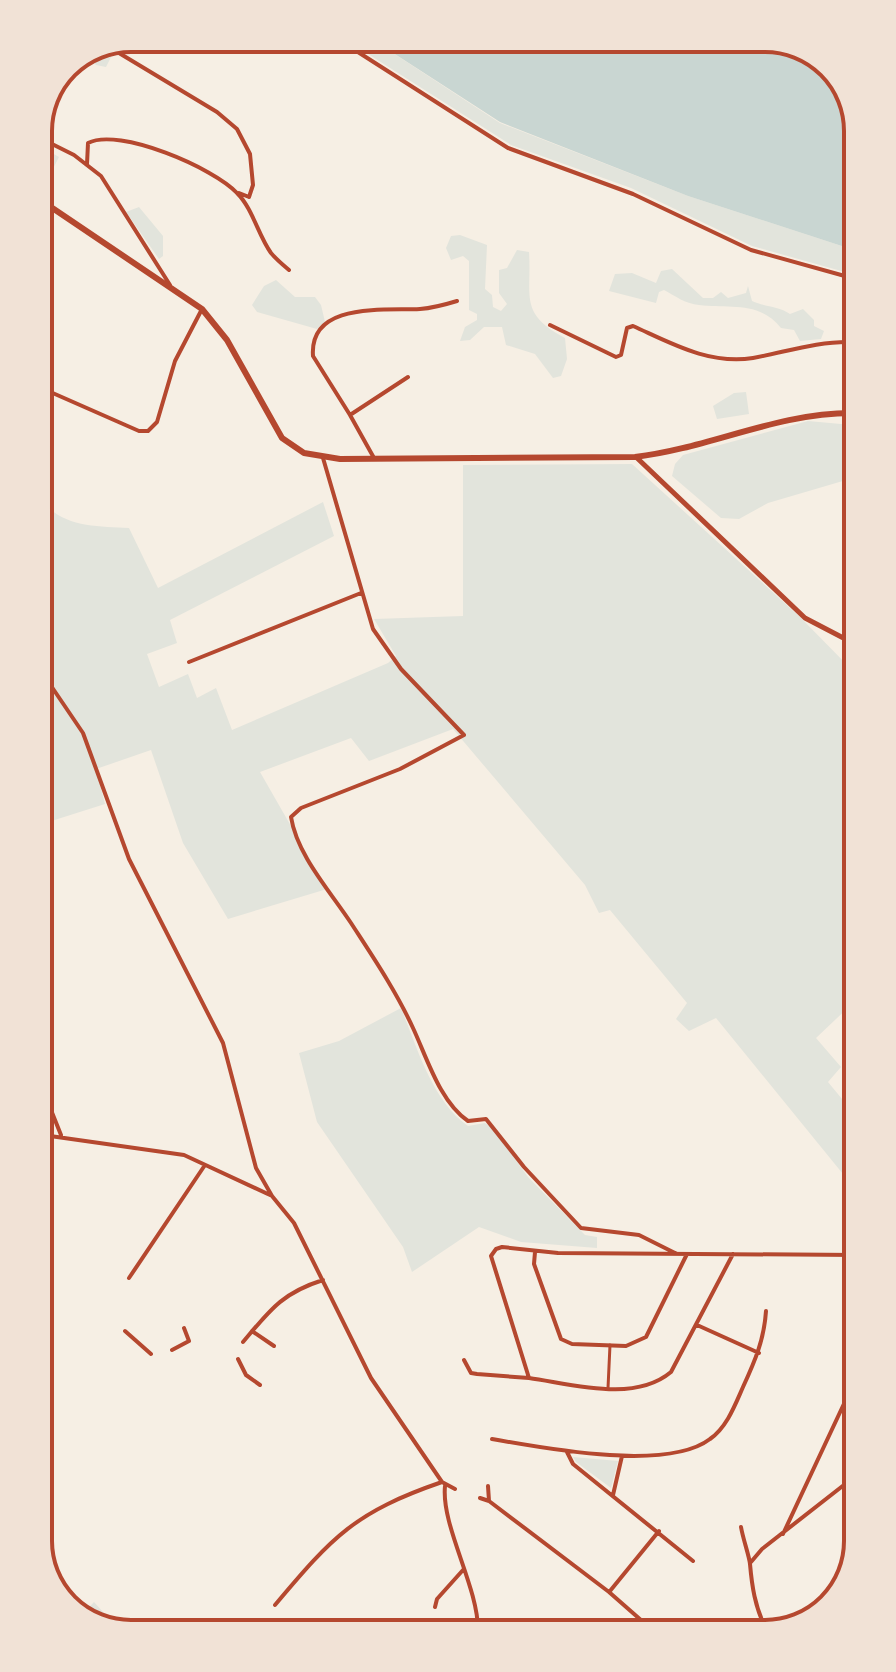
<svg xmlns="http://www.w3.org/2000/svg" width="896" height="1672" viewBox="0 0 896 1672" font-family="Inter,sans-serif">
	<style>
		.green { fill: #e2e4dc }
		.water { fill: #c9d6d2 }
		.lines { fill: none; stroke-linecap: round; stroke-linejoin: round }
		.pedestrian { stroke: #b5482f; stroke-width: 3 }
		.minor { stroke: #b5482f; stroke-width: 4 }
		.tertiary { stroke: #b5482f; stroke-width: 5 }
		.secondary { stroke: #b5482f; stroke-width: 6 }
		.rim { fill: none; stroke: #b5482f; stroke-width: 4 }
	</style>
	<rect width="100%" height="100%" fill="#f6efe4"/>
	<!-- green -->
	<path class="green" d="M 343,38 L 370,38 L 500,123 L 688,196 L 851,249 L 852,274 L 752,246 L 631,188 L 511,145 Z
		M 103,50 L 112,55 L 106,67 L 96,65 L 87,56 Z
		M 38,145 L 59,157 L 41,192 L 38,190 Z
		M 139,207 L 163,236 L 163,256 L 159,259 L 126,212 Z
		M 460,235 L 487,245 L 485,289 L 492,295 L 493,307 L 501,311 L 507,304 L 499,293 L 499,270 L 507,268 L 517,250 L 529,252 C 532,296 518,313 565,338 L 567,359 L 561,376 L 553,378 L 535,354 L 506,345 L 502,327 L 484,327 L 470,340 L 460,341 L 465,327 L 477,320 L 477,314 L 469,310 L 469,261 L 463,256 L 451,260 L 446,248 L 451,236 Z
		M 672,269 L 703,298 L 713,298 L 721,292 L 728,298 L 746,293 L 748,286 L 752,301 C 765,307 778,306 790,314 L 803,309 L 814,320 L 814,326 L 824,331 L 821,339 L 800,341 L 794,330 L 781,328 C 759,300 728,309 699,305 C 686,304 675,296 664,290 L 659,292 L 656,303 L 609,291 L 615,274 L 632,273 L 656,283 L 661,271 Z
		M 276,280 L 295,297 L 315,297 L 321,305 L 325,322 L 317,329 L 257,312 L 252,305 L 264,286 Z
		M 746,392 L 749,414 L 717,419 L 713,406 L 734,393 Z
		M 808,421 L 852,425 L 853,478 L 768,503 L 739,519 L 721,518 L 672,476 L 675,464 L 683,455 Z
		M 632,464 L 800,617 L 854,672 L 855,1001 L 816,1038 L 841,1067 L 828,1082 L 856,1116 L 856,1190 L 716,1018 L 689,1031 L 676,1019 L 687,1003 L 610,910 L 599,913 L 585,885 L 453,729 L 369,761 L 351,738 L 260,772 L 327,889 L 228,919 L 183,843 L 151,750 L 96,769 L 105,804 L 42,824 L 40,497 C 60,528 96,526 129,528 L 158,588 L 323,502 L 334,536 L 170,620 L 177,643 L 147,654 L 159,687 L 188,674 L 197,698 L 216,688 L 232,730 L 388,663 L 396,656 L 374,619 L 463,616 L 463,465 Z
		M 401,1008 C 417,1047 432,1101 468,1126 L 485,1123 L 493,1128 L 528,1177 L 585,1235 L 597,1237 L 597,1248 L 521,1242 L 479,1227 L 412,1272 L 403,1247 L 317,1122 L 299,1053 L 339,1041 Z
		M 573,1457 L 618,1461 L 611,1488 L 576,1462 Z
		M 94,1602 L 122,1633 L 80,1617 Z"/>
	<!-- water -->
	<path class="water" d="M 370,38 L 771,38 L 817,54 L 851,95 L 851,249 L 688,196 L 500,122 Z"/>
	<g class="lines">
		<!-- pedestrian -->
		<path class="pedestrian" d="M 608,1388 L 610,1345"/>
		<!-- minor -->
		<path class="minor" d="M 336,38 L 508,148 L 633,194 L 751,250 L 852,278
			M 109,47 L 217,112 L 237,129 L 250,154 L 253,185 L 249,197 L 239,193
			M 38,137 L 74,155 L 101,176 L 170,285
			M 87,164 L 88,143 C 119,127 214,168 237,193 C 253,209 258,235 271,253 C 276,259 283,265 289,270
			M 550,325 L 616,357 L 621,355 L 627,328 L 633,326 C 671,343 709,365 753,358 C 786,352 817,341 852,342
			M 39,387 L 139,431 L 148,431 L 157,422 L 175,361 L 202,309
			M 350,415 L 313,356 C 309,301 386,311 420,309 C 433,308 444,305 457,301
			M 323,458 L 373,629 L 401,669 L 464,735 L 400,769 L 301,808 L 291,817 C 297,855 330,891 351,923 C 373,957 396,991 413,1028 C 427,1058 440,1102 468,1121 L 486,1119 L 524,1167 L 581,1228 L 639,1235 L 677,1254
			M 374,458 L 350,415 L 408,377
			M 189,662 L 361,593
			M 41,671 L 83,733 L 129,859 L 223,1043 L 256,1168 L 272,1196 L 294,1223 L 371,1378 L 442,1482 L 455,1489
			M 43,1090 L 61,1135
			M 43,1135 L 184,1155 L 270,1195
			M 535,1252 L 534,1264 L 561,1339 L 572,1344 L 626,1346 L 646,1337 L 687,1254
			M 733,1254 L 671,1372 C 634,1403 572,1384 529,1378 L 491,1256 L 496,1249 L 502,1247 L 558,1253 L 857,1255
			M 129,1278 L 205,1165
			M 697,1325 L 759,1353
			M 125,1331 L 151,1354
			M 252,1331 L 274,1346
			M 243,1342 C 270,1310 282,1293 323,1280
			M 172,1350 L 189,1341 L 184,1328
			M 238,1359 L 246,1375 L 260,1385
			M 464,1360 L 471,1373 L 477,1374 L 529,1378
			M 492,1439 C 543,1448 667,1472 710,1439 C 727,1427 735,1405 743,1387 C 755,1361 764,1340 766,1311
			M 567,1452 L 573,1464 L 693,1561
			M 445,1486 C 441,1526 478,1586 478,1630
			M 488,1486 L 489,1501
			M 613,1495 L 622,1456
			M 480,1498 L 489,1501 L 609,1592 L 650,1628
			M 741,1527 C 743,1539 749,1555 750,1564 C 752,1587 755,1606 765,1627
			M 783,1534 L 857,1376
			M 751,1562 L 762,1549 L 858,1474
			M 610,1591 L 659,1531
			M 275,1605 C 333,1536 355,1512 442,1482
			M 435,1607 L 437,1599 L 463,1570
			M 795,1627 L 843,1590"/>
		<!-- tertiary -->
		<path class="tertiary" d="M 636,457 L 805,618 L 853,643"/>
		<!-- secondary -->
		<path class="secondary" d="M 39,199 L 202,309 L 227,340 L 282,438 L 304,453 L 340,459 L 635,457 C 710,448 776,413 852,413"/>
	</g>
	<!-- crop -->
	<path d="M0 0H896V1672H0ZM131 52H765A79 79 0 0 1 844 131V1541A79 79 0 0 1 765 1620H131A79 79 0 0 1 52 1541V131A79 79 0 0 1 131 52Z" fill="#f1e2d6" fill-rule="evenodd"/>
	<path class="rim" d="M131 52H765A79 79 0 0 1 844 131V1541A79 79 0 0 1 765 1620H131A79 79 0 0 1 52 1541V131A79 79 0 0 1 131 52Z"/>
</svg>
